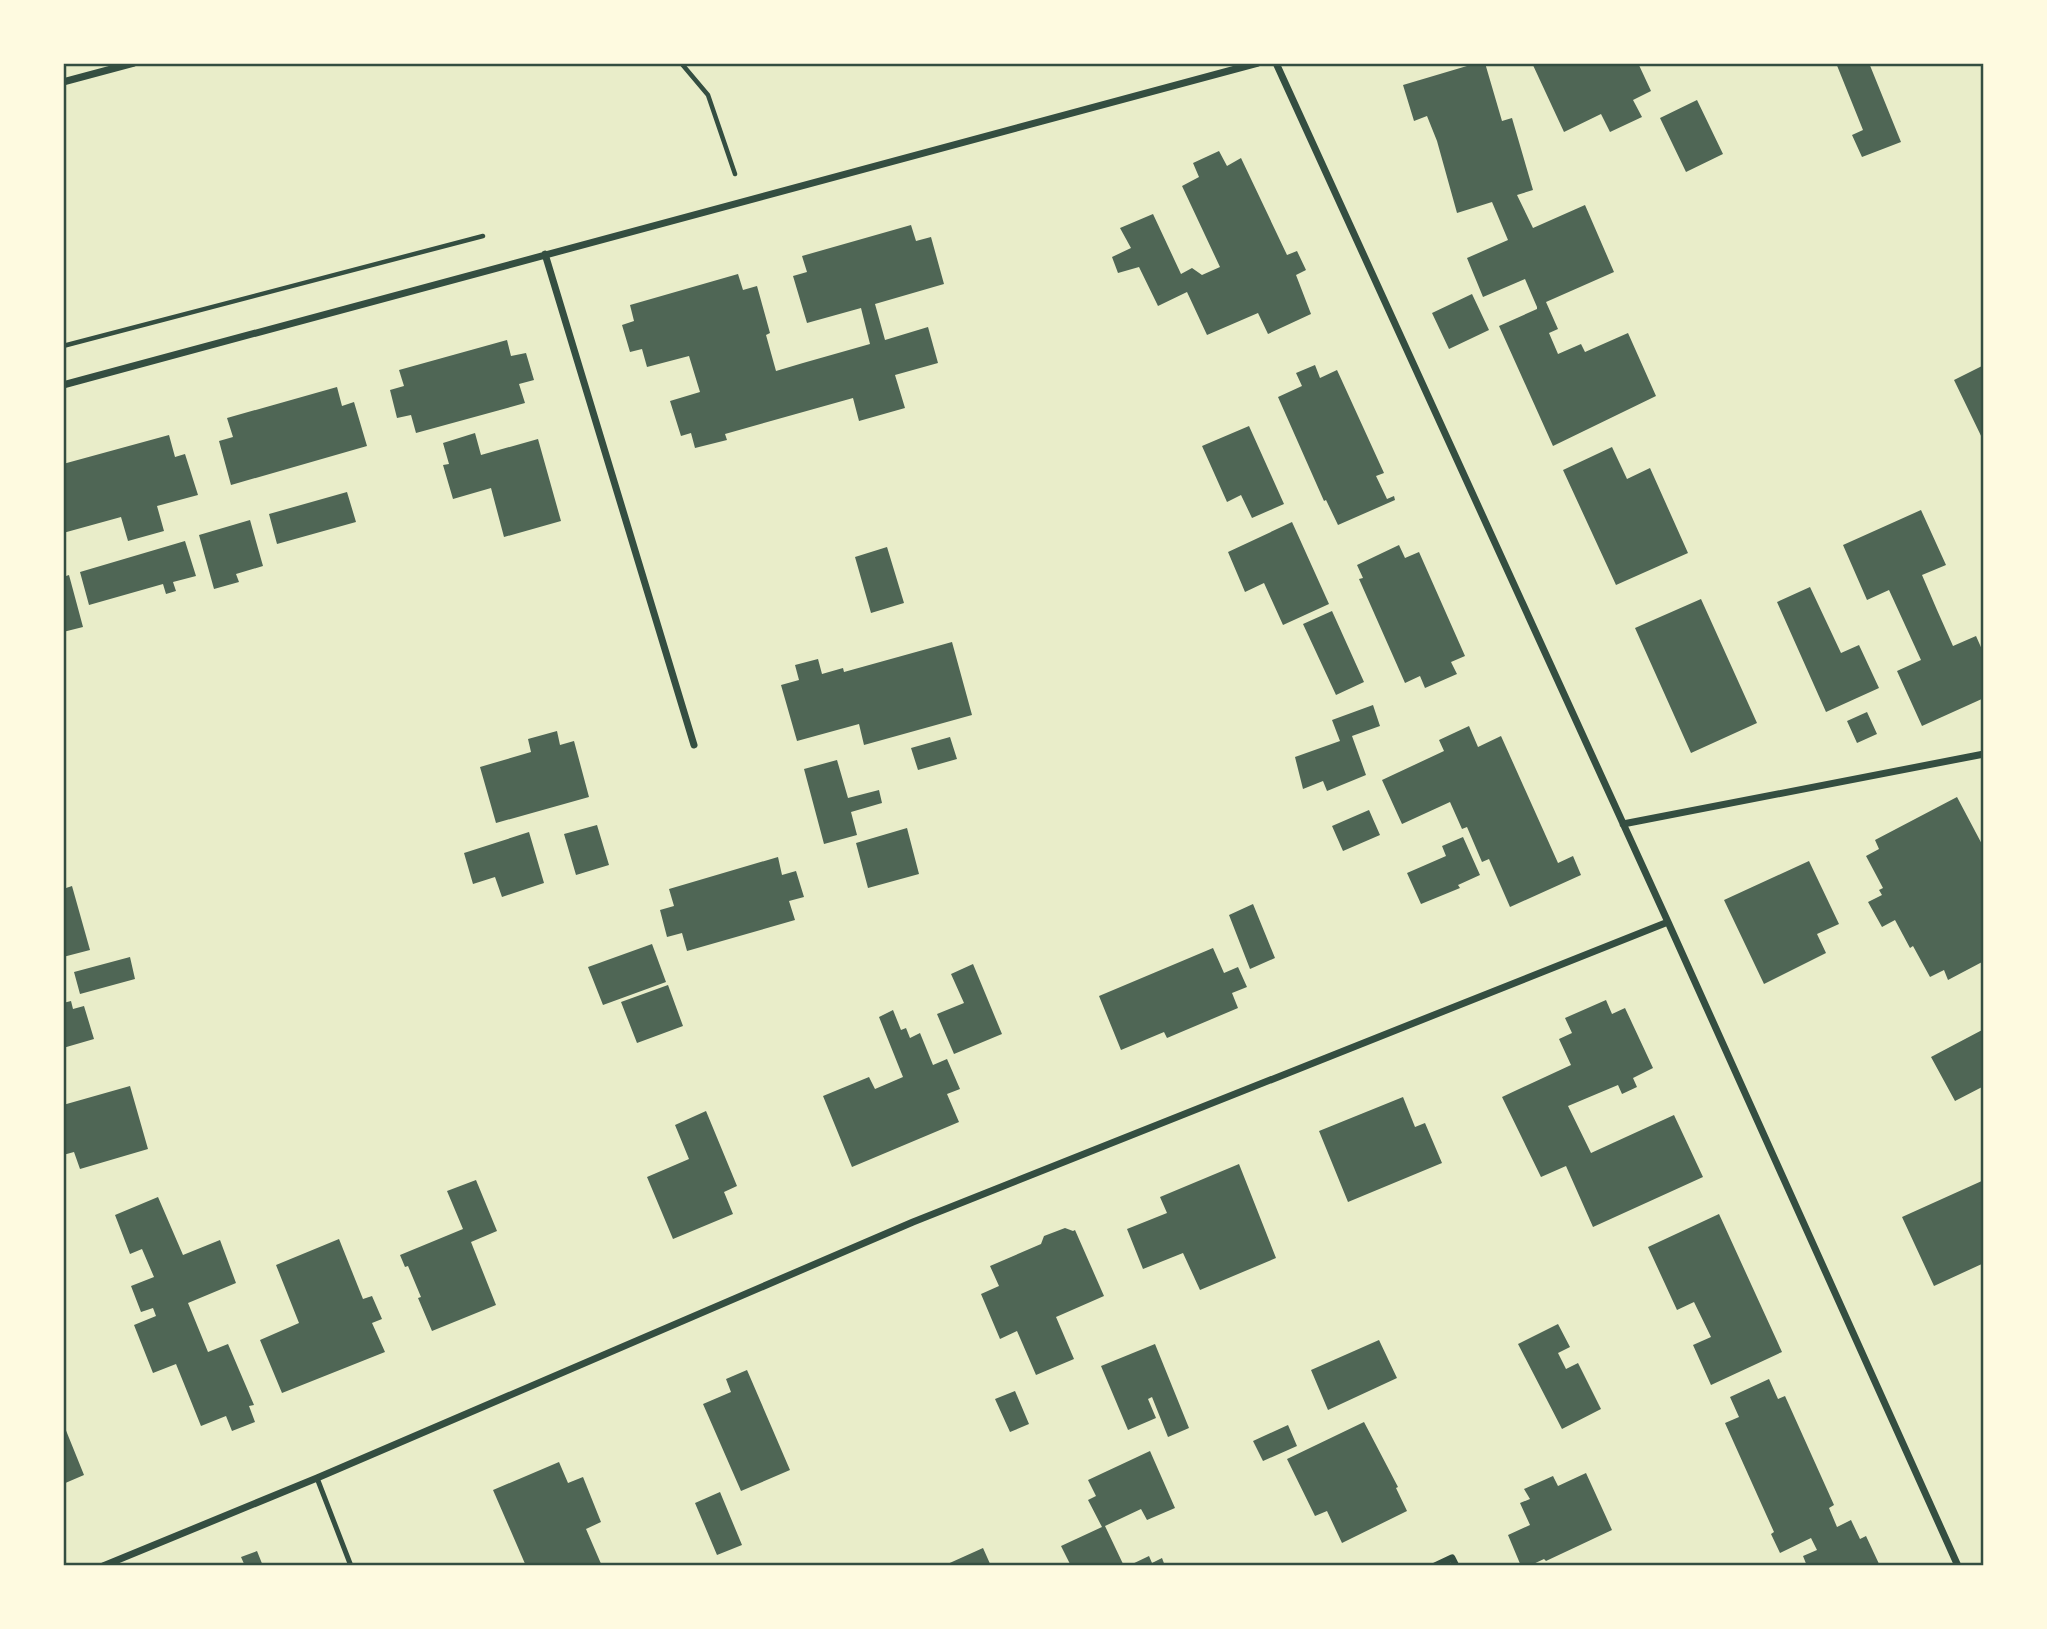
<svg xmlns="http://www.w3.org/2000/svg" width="2047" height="1629" viewBox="0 0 2047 1629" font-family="'Roboto Condensed',sans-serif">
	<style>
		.building { fill: #4f6655 }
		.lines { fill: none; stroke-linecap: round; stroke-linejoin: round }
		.path { stroke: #344e41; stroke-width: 4.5 }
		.service { stroke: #344e41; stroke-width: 5 }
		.minor { stroke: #344e41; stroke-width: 7 }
		.neatline { fill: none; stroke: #344e41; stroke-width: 2.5 }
	</style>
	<rect width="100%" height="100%" fill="#e9edc9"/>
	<!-- building -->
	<path class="building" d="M 1477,63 L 1485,63 L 1502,121 L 1512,118 L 1533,190 L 1517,195 L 1533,228 L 1585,205 L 1614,272 L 1546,302 L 1558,329 L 1549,333 L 1558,354 L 1581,344 L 1585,352 L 1628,333 L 1656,396 L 1553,446 L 1499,326 L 1537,309 L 1537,307 L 1525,279 L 1483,297 L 1467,258 L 1508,240 L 1492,202 L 1457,213 L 1437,141 L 1427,116 L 1414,121 L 1403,85 Z
		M 1532,63 L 1638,63 L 1651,91 L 1633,100 L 1642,117 L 1610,132 L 1601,114 L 1564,132 Z
		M 1836,63 L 1869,63 L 1901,142 L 1862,157 L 1852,135 L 1863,130 Z
		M 1697,100 L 1723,154 L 1686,172 L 1660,118 Z
		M 1219,151 L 1227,166 L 1241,158 L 1287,255 L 1297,251 L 1306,270 L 1296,275 L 1311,314 L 1268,334 L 1258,313 L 1207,335 L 1187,292 L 1158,306 L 1139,267 L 1118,273 L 1112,257 L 1131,248 L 1120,228 L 1153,214 L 1181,274 L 1192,268 L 1202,275 L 1220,267 L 1182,186 L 1199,177 L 1193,163 Z
		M 911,225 L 916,241 L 931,237 L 944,284 L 875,304 L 885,340 L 928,327 L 938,363 L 895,375 L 905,408 L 859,421 L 853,398 L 725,434 L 727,440 L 695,448 L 691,433 L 681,436 L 670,401 L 700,392 L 689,356 L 647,367 L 642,349 L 630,352 L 622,325 L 634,321 L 630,305 L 738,274 L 743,290 L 757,286 L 770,333 L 766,335 L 776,371 L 803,363 L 870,344 L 861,308 L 807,323 L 793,276 L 807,272 L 802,256 Z
		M 1472,294 L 1489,330 L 1449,349 L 1432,313 Z
		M 507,340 L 511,356 L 526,353 L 534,380 L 519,384 L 525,403 L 416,433 L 411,415 L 397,418 L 390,390 L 404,386 L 399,370 Z
		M 1315,365 L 1320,378 L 1337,370 L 1384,473 L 1376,476 L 1387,499 L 1394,496 L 1395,500 L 1338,525 L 1326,500 L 1324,501 L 1278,397 L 1302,386 L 1296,373 Z
		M 1984,365 L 1984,442 L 1954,380 Z
		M 337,387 L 342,406 L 354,402 L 367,446 L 231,485 L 219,441 L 233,437 L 227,418 Z
		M 1249,426 L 1284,504 L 1252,518 L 1241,495 L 1227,502 L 1202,446 Z
		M 475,433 L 481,455 L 538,439 L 561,521 L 504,537 L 491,488 L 453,499 L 443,465 L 449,464 L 443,443 Z
		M 169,435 L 175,457 L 185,454 L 198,495 L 157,506 L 164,531 L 128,541 L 121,517 L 63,533 L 63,464 Z
		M 1612,447 L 1627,479 L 1650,468 L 1688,553 L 1616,585 L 1563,470 Z
		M 347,492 L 356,522 L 277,544 L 269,514 Z
		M 1921,510 L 1946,565 L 1922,575 L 1937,610 L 1953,646 L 1976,636 L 1984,654 L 1984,698 L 1922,726 L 1897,671 L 1921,660 L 1889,590 L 1867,600 L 1843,545 Z
		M 250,520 L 263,566 L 236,574 L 239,582 L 214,589 L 199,535 Z
		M 1292,522 L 1329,604 L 1283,625 L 1264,583 L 1245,592 L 1228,552 Z
		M 185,541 L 196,576 L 173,582 L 176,591 L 166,594 L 163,584 L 89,605 L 80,572 Z
		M 1399,545 L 1405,558 L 1419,552 L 1465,656 L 1451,662 L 1457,674 L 1425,688 L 1420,676 L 1405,683 L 1359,579 L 1363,578 L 1357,565 Z
		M 887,547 L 904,603 L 871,613 L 855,557 Z
		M 69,575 L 83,627 L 63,632 L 63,577 Z
		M 1810,587 L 1841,653 L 1859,645 L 1879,688 L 1826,712 L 1777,602 Z
		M 1701,599 L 1757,723 L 1691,753 L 1635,628 Z
		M 1332,611 L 1364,682 L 1336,695 L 1303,624 Z
		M 952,642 L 972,715 L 864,745 L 859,724 L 797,741 L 781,685 L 799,680 L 795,665 L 818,659 L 822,674 L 843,668 L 844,672 Z
		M 1373,705 L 1380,726 L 1352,736 L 1366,775 L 1327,791 L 1323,781 L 1303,789 L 1295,757 L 1340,741 L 1332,720 Z
		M 1867,712 L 1877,734 L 1857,743 L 1847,721 Z
		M 1469,726 L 1478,747 L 1501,736 L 1558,863 L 1573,856 L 1581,875 L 1510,907 L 1489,859 L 1482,862 L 1467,827 L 1462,829 L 1450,802 L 1402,824 L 1382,780 L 1444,751 L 1439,740 Z
		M 557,731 L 560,745 L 574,741 L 589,797 L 496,823 L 480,767 L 531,752 L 528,739 Z
		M 950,737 L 957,759 L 918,770 L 911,748 Z
		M 837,760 L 848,798 L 879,790 L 882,803 L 851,812 L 857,835 L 824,844 L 804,769 Z
		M 1957,797 L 1984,848 L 1984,961 L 1948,980 L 1944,970 L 1930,977 L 1913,946 L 1910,948 L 1895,920 L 1882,927 L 1868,902 L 1882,895 L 1879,890 L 1883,888 L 1866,856 L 1879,849 L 1875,840 Z
		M 1369,810 L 1380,835 L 1343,851 L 1332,826 Z
		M 597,825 L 609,865 L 576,875 L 564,834 Z
		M 907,828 L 919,874 L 868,888 L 856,843 Z
		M 529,832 L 544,883 L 502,897 L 495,877 L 473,884 L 464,853 Z
		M 1463,837 L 1480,875 L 1458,885 L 1460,888 L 1421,904 L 1407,873 L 1446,856 L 1442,846 Z
		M 778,857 L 782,875 L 796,871 L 804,897 L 789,901 L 795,920 L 687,951 L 682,933 L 667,937 L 660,910 L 674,906 L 669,889 Z
		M 1809,861 L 1839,924 L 1817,934 L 1826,953 L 1764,984 L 1724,900 Z
		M 72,886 L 90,950 L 63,957 L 63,889 Z
		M 1253,904 L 1275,958 L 1250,969 L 1229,915 Z
		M 652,944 L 666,982 L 603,1005 L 588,967 Z
		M 1213,948 L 1224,973 L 1238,967 L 1247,987 L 1232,993 L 1238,1008 L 1167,1038 L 1164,1032 L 1121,1050 L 1099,996 Z
		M 130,957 L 135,979 L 80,994 L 74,972 Z
		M 973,964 L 1002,1034 L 954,1054 L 937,1014 L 964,1003 L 951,974 Z
		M 668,985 L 683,1026 L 637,1043 L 621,1002 Z
		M 1606,1000 L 1612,1014 L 1625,1008 L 1653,1068 L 1633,1078 L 1637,1087 L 1622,1094 L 1618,1085 L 1568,1106 L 1591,1153 L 1674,1115 L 1703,1177 L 1593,1227 L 1566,1166 L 1541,1177 L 1502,1097 L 1571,1065 L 1559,1039 L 1572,1033 L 1565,1018 Z
		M 71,1001 L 73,1009 L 84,1006 L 94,1039 L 63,1048 L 63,1003 Z
		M 893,1010 L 901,1030 L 906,1028 L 910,1038 L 920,1033 L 933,1065 L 947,1059 L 960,1089 L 947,1094 L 959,1122 L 852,1167 L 823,1096 L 869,1077 L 875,1089 L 903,1077 L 879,1017 Z
		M 1984,1029 L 1984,1086 L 1955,1101 L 1931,1057 Z
		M 130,1086 L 148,1149 L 80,1169 L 74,1152 L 63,1155 L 63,1105 Z
		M 1403,1097 L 1415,1127 L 1425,1123 L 1442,1163 L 1348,1202 L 1319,1131 Z
		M 706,1111 L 737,1186 L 724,1192 L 733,1214 L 673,1239 L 647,1177 L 689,1159 L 675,1125 Z
		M 1239,1164 L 1276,1258 L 1200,1290 L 1183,1253 L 1143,1269 L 1127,1229 L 1167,1213 L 1160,1197 Z
		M 476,1180 L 497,1231 L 471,1242 L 496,1305 L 432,1331 L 418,1298 L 421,1297 L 408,1266 L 405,1267 L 400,1255 L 463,1229 L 447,1191 Z
		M 1984,1180 L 1984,1263 L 1934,1286 L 1902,1217 Z
		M 158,1197 L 183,1255 L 220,1240 L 236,1283 L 188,1303 L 208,1352 L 228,1344 L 254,1405 L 249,1406 L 255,1422 L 232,1431 L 226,1416 L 201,1426 L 176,1364 L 153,1373 L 134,1325 L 156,1316 L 153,1308 L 141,1312 L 131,1286 L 154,1277 L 142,1249 L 130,1254 L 115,1215 Z
		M 1719,1214 L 1782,1352 L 1711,1385 L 1693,1345 L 1711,1337 L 1694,1302 L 1677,1310 L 1648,1247 Z
		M 1065,1228 L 1073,1231 L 1075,1230 L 1104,1296 L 1056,1317 L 1074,1359 L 1036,1375 L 1017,1331 L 1000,1339 L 981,1294 L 999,1286 L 990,1266 L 1041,1244 L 1044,1236 Z
		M 339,1239 L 363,1299 L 372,1296 L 382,1319 L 372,1323 L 385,1352 L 282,1393 L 260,1340 L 299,1323 L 276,1265 Z
		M 1558,1324 L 1570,1347 L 1558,1353 L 1566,1369 L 1578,1363 L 1601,1409 L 1562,1429 L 1518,1344 Z
		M 1379,1340 L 1397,1378 L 1328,1410 L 1311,1370 Z
		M 1155,1344 L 1189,1428 L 1168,1437 L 1152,1397 L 1148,1399 L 1156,1418 L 1128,1430 L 1101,1366 Z
		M 747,1370 L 790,1470 L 741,1491 L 703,1404 L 731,1392 L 726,1379 Z
		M 1769,1379 L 1778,1399 L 1785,1396 L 1834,1505 L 1829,1508 L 1837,1527 L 1851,1520 L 1860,1539 L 1866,1536 L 1880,1566 L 1807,1566 L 1803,1556 L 1817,1550 L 1811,1538 L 1780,1553 L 1771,1534 L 1774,1532 L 1725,1423 L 1739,1417 L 1730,1397 Z
		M 1015,1391 L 1029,1424 L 1010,1432 L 995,1399 Z
		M 1364,1422 L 1398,1487 L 1396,1488 L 1407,1511 L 1342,1543 L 1327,1511 L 1315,1516 L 1287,1459 Z
		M 63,1423 L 84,1475 L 63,1484 Z
		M 1288,1425 L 1297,1446 L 1263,1461 L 1253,1441 Z
		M 1150,1451 L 1175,1508 L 1147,1520 L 1141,1509 L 1105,1526 L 1124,1566 L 1071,1566 L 1061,1546 L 1102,1527 L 1088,1500 L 1096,1496 L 1088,1480 Z
		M 559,1462 L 568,1483 L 583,1477 L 601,1522 L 586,1529 L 602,1566 L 526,1566 L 493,1490 Z
		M 1586,1473 L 1612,1530 L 1546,1561 L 1544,1559 L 1529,1566 L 1521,1566 L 1508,1535 L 1530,1525 L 1520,1503 L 1530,1499 L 1524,1489 L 1553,1476 L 1558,1486 Z
		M 720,1492 L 742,1545 L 717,1555 L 695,1503 Z
		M 983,1548 L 991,1566 L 943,1566 Z
		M 257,1551 L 263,1566 L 245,1566 L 241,1557 Z
		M 1149,1556 L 1152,1563 L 1162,1558 L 1165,1566 L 1128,1566 Z"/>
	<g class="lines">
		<!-- path -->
		<path class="path" d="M 681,63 L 708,95 L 735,174
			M 63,346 L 483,236"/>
		<!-- service -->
		<path class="service" d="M 317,1478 L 351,1566"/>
		<!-- minor -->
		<path class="minor" d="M 1276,63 L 1668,922 L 1958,1566
			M 63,82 L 134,63
			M 545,254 L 694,745
			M 63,385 L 1258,63
			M 1623,824 L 1984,754
			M 103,1566 L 317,1478 L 913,1222 L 1668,922
			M 1435,1566 L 1452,1558 L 1456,1566"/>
	</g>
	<!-- border -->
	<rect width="2047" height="1629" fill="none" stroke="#fefae0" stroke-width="130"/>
	<rect x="65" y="65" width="1917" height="1499" class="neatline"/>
</svg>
